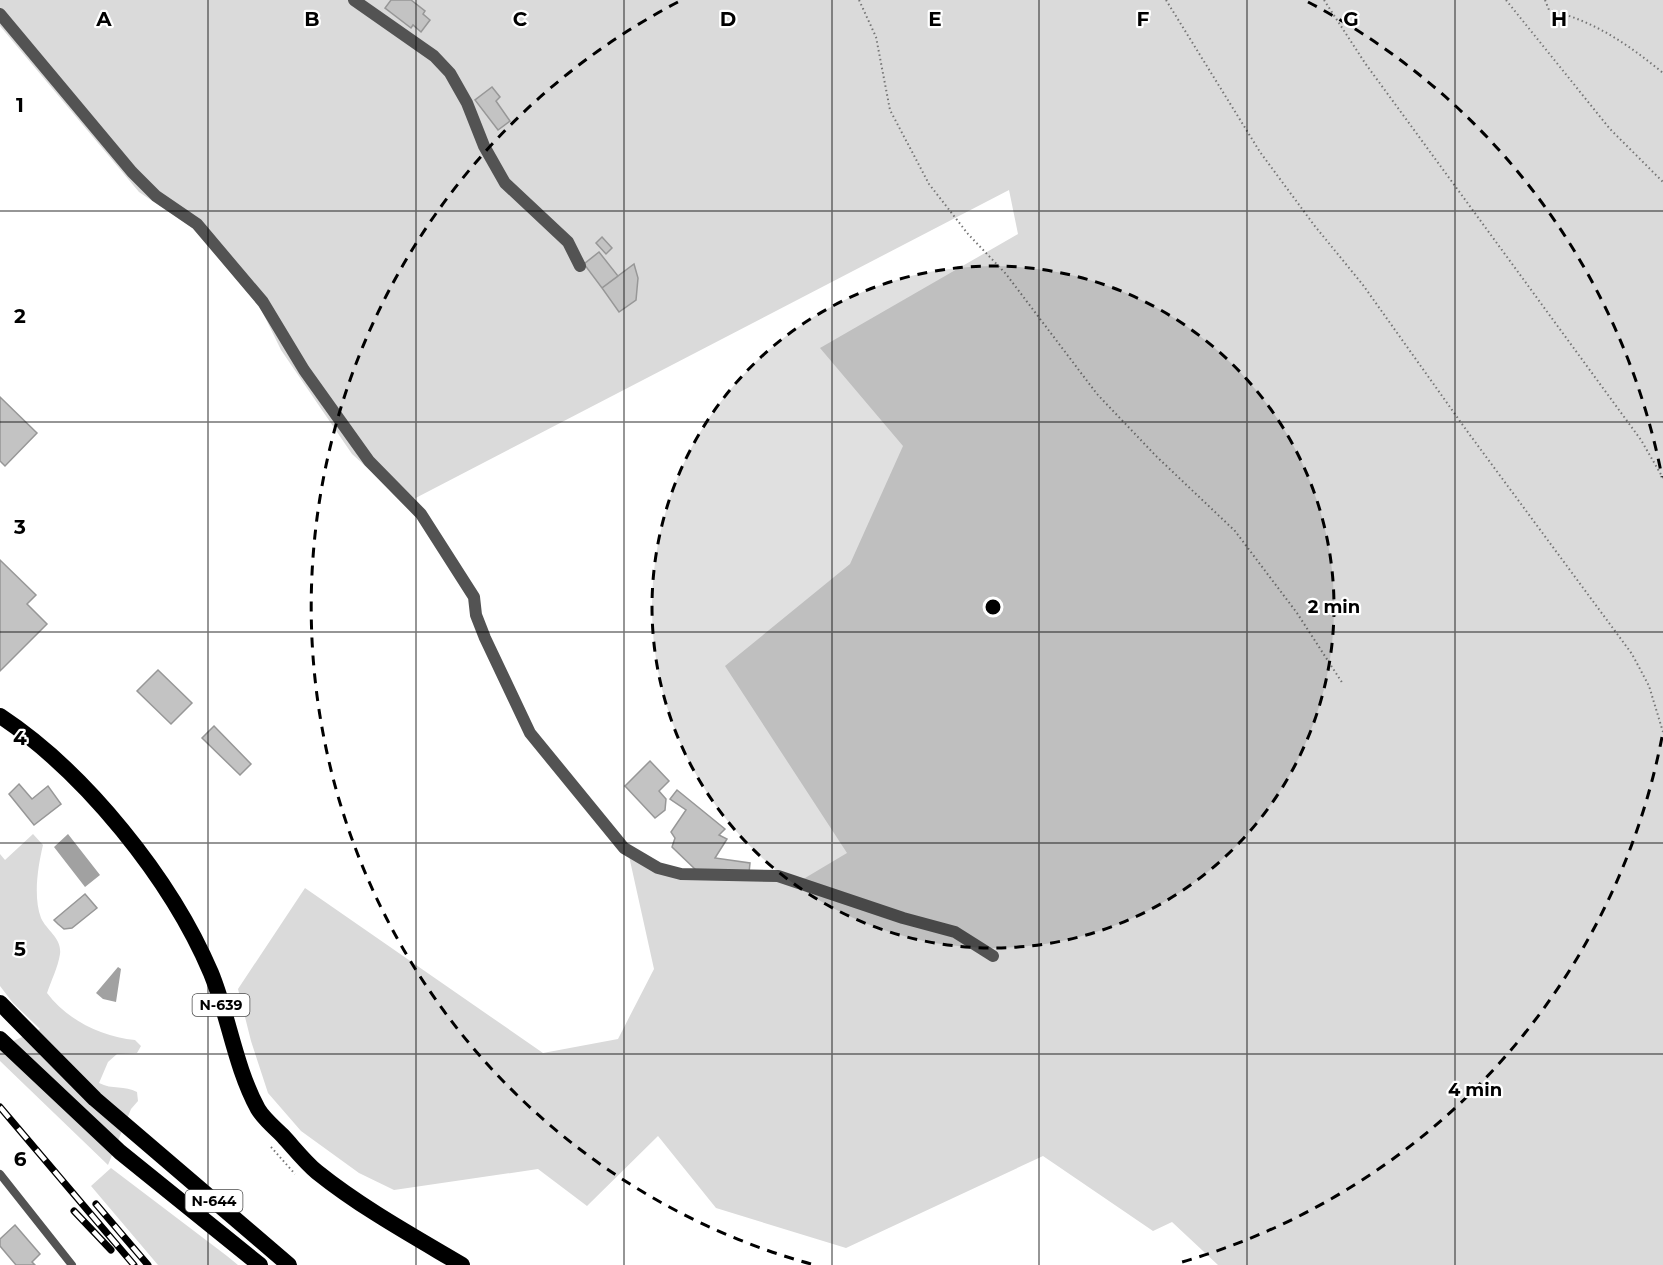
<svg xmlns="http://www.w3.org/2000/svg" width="1663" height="1265" viewBox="0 0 1663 1265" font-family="Montserrat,sans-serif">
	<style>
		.green { fill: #dadada }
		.water { fill: #a1a1a1 }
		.building { fill: #c3c3c3; stroke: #979797; stroke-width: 1.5 }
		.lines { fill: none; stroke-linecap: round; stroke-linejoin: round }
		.path { stroke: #757575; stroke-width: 2; stroke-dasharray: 1.5 3; stroke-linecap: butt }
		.service { stroke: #535353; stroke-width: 8 }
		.minor { stroke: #535353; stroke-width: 12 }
		.trunk { stroke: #000; stroke-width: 16 }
		.rail-casing { stroke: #000; stroke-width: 7 }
		.rail { stroke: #fff; stroke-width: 4.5; stroke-dasharray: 14; stroke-linecap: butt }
		.grid { fill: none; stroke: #000; stroke-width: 1.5; stroke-opacity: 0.55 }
		.ring { fill: none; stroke: #000; stroke-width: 3; stroke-dasharray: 10 8 }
		.labels { text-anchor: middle; stroke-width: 4.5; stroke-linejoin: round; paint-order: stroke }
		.shield { fill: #fff; stroke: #4c4c4c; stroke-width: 1.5 }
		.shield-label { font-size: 14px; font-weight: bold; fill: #000 }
		.grid-label { font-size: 20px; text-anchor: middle; font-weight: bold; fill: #000; stroke: #fff; stroke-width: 4.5; stroke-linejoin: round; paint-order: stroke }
		.centre { fill: #000; stroke: #fff; stroke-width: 3 }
		.ring-label { font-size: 18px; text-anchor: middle; font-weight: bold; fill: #000; stroke: #fff; stroke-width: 4.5; stroke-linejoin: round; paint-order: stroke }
	</style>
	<rect width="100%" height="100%" fill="#fff"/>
	<!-- green -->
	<path class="green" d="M 0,0 L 1663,0 L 1663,1265 L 1218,1265 L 1172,1222 L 1153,1231 L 1043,1156 L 846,1248 L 716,1208 L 658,1136 L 587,1206 L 538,1169 L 394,1190 L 359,1173 L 301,1131 L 268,1093 L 251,1041 L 238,989 L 305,888 L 543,1053 L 618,1039 L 654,969 L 629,856 L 677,871 L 800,881 L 847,853 L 725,666 L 850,564 L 903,446 L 820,348 L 1018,234 L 1009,190 L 406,503 L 352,454 L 281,350 L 261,309 L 194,229 L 139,192 L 0,26 Z
		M 33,834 L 43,845 C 38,866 33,897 41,918 C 47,931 62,938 60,954 C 58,967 51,981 47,993 C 67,1020 102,1037 135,1040 L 141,1046 L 137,1053 L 117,1054 L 108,1062 L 99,1083 C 112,1090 125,1085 137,1092 L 138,1101 L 131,1109 L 108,1165 L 0,1061 L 0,1047 L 40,1029 L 13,1003 L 0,986 L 0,854 L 5,860 Z
		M 111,1168 L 227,1256 L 238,1265 L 158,1265 L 91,1186 Z"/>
	<!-- water -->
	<path class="water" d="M 68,834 L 100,875 L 85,887 L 54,847 Z
		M 118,967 L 121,969 L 116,1002 L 103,999 L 96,993 Z"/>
	<!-- building -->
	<path class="building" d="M 391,0 L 411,0 L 425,11 L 423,14 L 430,20 L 421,32 L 413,25 L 411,28 L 385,8 Z
		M 492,87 L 500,97 L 496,101 L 510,121 L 498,130 L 475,100 Z
		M 602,237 L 612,248 L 606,254 L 596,243 Z
		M 599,252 L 618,276 L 602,288 L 584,264 Z
		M 634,264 L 638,278 L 636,300 L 619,312 L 602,288 Z
		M 0,397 L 37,433 L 5,466 L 0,461 Z
		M 0,560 L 36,595 L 27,604 L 47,624 L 0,671 Z
		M 158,670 L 192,703 L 171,724 L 137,691 Z
		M 214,726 L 251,764 L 240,775 L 202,738 Z
		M 650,761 L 669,781 L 659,791 L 666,799 L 665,810 L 655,818 L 625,786 Z
		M 19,784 L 32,799 L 48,786 L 61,804 L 34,825 L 9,794 Z
		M 677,790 L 725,829 L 719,835 L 727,839 L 715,858 L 750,863 L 749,873 L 696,870 L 672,847 L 675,838 L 671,832 L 686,810 L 670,799 Z
		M 85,894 L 97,908 L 72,928 L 64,929 L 58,924 L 54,920 Z
		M 15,1225 L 40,1254 L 32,1262 L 35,1265 L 16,1265 L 0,1246 L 0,1239 Z"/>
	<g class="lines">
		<!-- path -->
		<path class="path" d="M 859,0 L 876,37 L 890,110 L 929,184 L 968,234 L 1006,274 L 1097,394 L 1156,456 L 1235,531 L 1297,613 L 1343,684
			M 1166,0 L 1260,152 L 1314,225 L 1363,285 L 1467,431 L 1632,654 L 1649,686 L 1663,732
			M 1324,0 L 1365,63 L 1641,440 L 1663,478
			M 1506,0 L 1610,129 L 1663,182
			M 1545,0 L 1549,10 C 1594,21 1628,44 1663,73
			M 271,1147 L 295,1174"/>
		<!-- service -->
		<path class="service" d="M 0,1174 L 72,1265"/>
		<!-- minor -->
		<path class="minor" d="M 354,0 L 434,56 L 450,73 L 467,103 L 484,146 L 505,183 L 568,242 L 580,266
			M 0,14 L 132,172 L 156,196 L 197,224 L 263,302 L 304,370 L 369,461 L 421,514 L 474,597 L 476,615 L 485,638 L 530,733 L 624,848 L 658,868 L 681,874 L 778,876 L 903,918 L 955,932 L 993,956"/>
		<!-- trunk -->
		<path class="trunk" d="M 0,716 C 85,772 171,879 211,973 C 229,1017 235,1067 258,1109 C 264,1119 275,1128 283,1136 C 294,1148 305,1162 317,1172 C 362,1208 413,1236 462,1265
			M 0,1003 L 95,1099 L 289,1265
			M 0,1039 L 120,1152 L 260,1265"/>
		<defs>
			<path id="rail" d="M 0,1107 L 134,1265
				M 96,1204 L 148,1265
				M 74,1211 L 111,1250"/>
		</defs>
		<!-- rail casing -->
		<use href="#rail" class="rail-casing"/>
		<!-- rail -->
		<use href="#rail" class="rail"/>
	</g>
	<!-- grid -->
	<path class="grid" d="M 208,0 L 208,1265M 416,0 L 416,1265M 624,0 L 624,1265M 832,0 L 832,1265M 1039,0 L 1039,1265M 1247,0 L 1247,1265M 1455,0 L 1455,1265M 0,211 L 1663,211M 0,422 L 1663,422M 0,632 L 1663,632M 0,843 L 1663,843M 0,1054 L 1663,1054"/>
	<!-- distance rings -->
	<circle cx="993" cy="607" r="341" fill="#000" fill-opacity=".12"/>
	<g class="ring">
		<circle cx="993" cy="607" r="341"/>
		<path d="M1662 737A682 682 0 0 1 1175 1264M811 1264A682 682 0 0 1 678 2M1308 2A682 682 0 0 1 1662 477"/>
	</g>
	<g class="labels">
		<!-- shield labels -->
		<g class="shield">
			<rect x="192.5" y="994" width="57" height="22" rx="4.5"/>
			<rect x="185.5" y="1190" width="57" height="22" rx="4.5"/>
		</g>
		<g class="shield-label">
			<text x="221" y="1010">N-639</text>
			<text x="214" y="1206">N-644</text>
		</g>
	</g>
	<g class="grid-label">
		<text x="104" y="26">A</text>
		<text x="312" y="26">B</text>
		<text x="520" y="26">C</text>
		<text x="728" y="26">D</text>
		<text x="935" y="26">E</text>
		<text x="1143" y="26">F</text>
		<text x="1351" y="26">G</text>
		<text x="1559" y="26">H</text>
		<text x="20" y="112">1</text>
		<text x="20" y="323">2</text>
		<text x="20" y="534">3</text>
		<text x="20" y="745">4</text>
		<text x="20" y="956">5</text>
		<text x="20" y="1166">6</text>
	</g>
	<circle cx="993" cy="607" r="9" class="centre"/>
	<g class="ring-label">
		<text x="1334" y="613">2 min</text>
		<text x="1475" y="1096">4 min</text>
	</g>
</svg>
